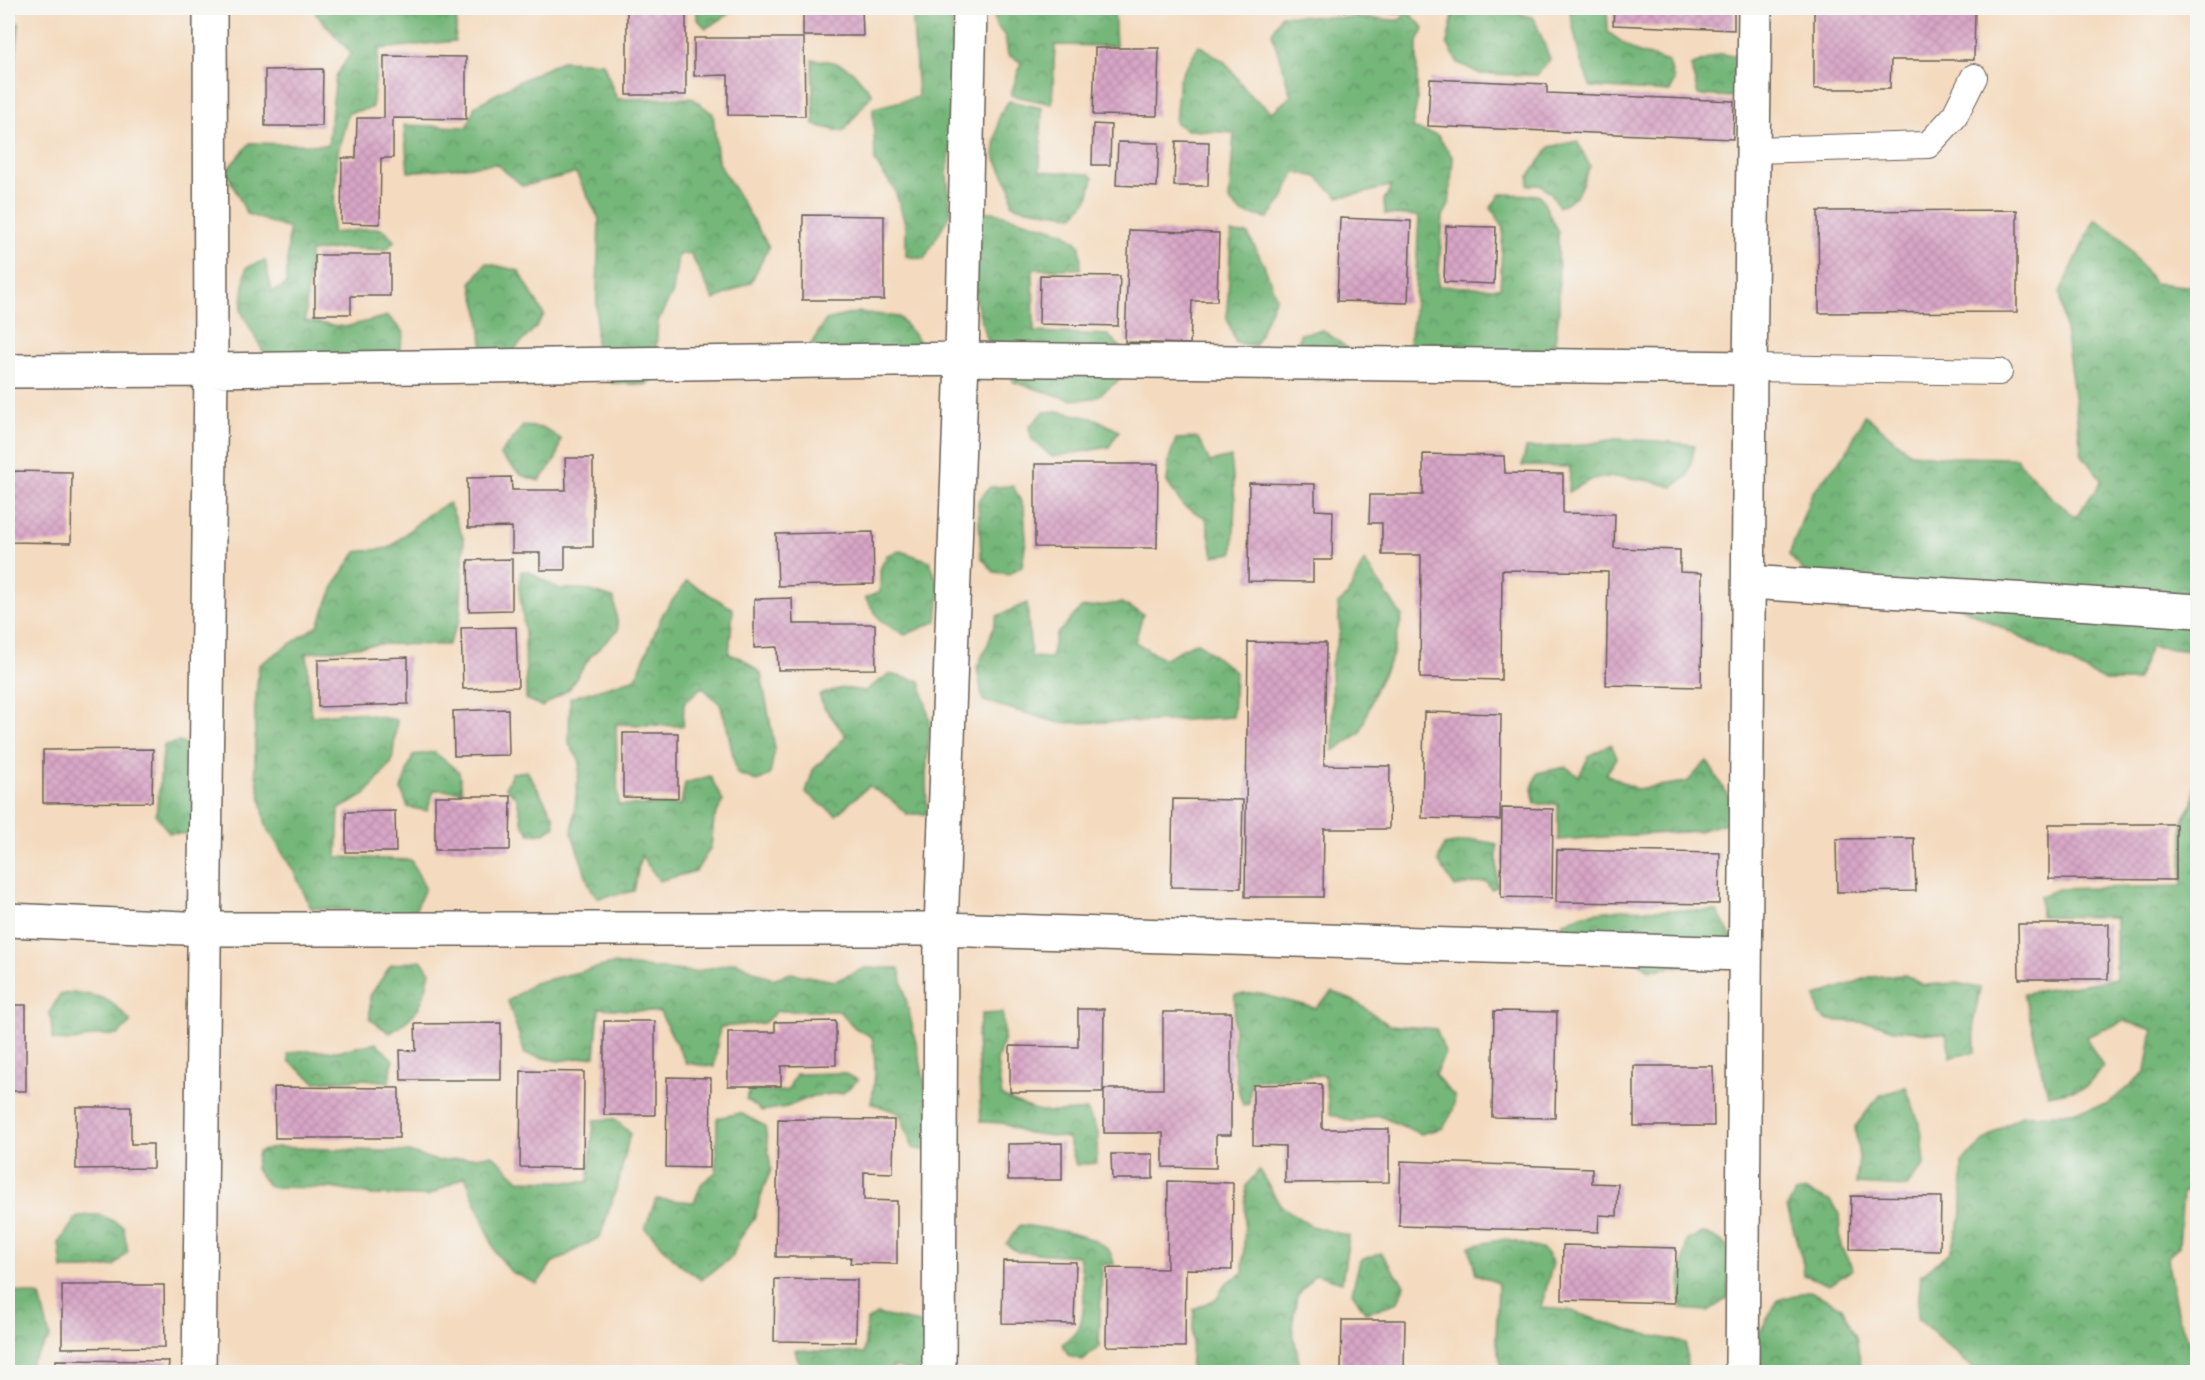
<svg xmlns="http://www.w3.org/2000/svg" width="2205" height="1380" viewBox="0 0 2205 1380" font-family="'Architects Daughter',sans-serif">
	<style>
		.forest { fill: url(#forest-crowns); stroke: #48694a; stroke-width: 1.5 }
		.building { fill: url(#building-cross-hatch) }
		.lines { fill: none; stroke-linecap: round; stroke-linejoin: round }
		.service-casing { stroke: #685e55; stroke-width: 28 }
		.minor-casing { stroke: #685e55; stroke-width: 36 }
		.tertiary-casing { stroke: #685e55; stroke-width: 36 }
		.service { stroke: #fff; stroke-width: 26 }
		.minor { stroke: #fff; stroke-width: 33 }
		.tertiary { stroke: #fff; stroke-width: 33 }
	</style>
	<defs>
		<pattern id="forest-crowns" width="20" height="18" patternUnits="userSpaceOnUse" patternTransform="scale(1.5)"><rect width="20" height="18" fill="#74b679"/><path d="M2 6a3 3 0 1 1 6 0M12 15a3 3 0 1 1 6 0" fill="none" stroke="#5e9362"/></pattern>
		<pattern id="building-cross-hatch" width="8" height="8" patternUnits="userSpaceOnUse" patternTransform="scale(1.5)"><rect width="8" height="8" fill="#d8a6c6"/><path d="M0 0l8 8M0 8l8-8" fill="none" stroke="#b98eaa"/></pattern>
	</defs>
	<rect width="100%" height="100%" fill="#f6f6f2"/>
	<filter id="ink" filterUnits="userSpaceOnUse"><feTurbulence type="fractalNoise" baseFrequency=".0167" numOctaves="2"/><feDisplacementMap in="SourceGraphic" scale="12" xChannelSelector="R" yChannelSelector="G"/><feConvolveMatrix kernelMatrix="1 2 1 2 8 2 1 2 1" color-interpolation-filters="sRGB"/></filter>
	<filter id="wash" filterUnits="userSpaceOnUse"><feTurbulence type="fractalNoise" baseFrequency=".008" numOctaves="4" result="noise"/><feDisplacementMap in="SourceGraphic" scale="24" xChannelSelector="R" yChannelSelector="G"/><feGaussianBlur stdDeviation="1.35" result="paint"/><feColorMatrix in="noise" values="0 0 0 0 0 0 0 0 0 0 0 0 0 0 0 0 0 1.4 0 .05"/><feComposite in="paint" operator="in"/></filter>
	<g filter="url(#wash)">
		<rect width="100%" height="100%" fill="#f4dabe"/>
		<!-- forest -->
		<path class="forest" d="M 315,8 L 447,8 L 457,18 L 455,41 L 379,49 L 372,108 L 348,113 L 338,152 L 332,233 L 377,228 L 386,231 L 394,241 L 386,250 L 344,248 L 310,252 L 305,321 L 345,327 L 388,316 L 404,333 L 396,361 L 266,357 L 241,311 L 246,268 L 265,260 L 272,292 L 286,285 L 289,229 L 247,214 L 226,171 L 250,143 L 328,145 L 336,76 L 351,53 L 316,14 Z
			M 697,8 L 730,8 L 728,15 L 706,28 L 697,19 Z
			M 912,8 L 950,8 L 953,34 L 953,133 L 947,175 L 951,212 L 924,259 L 906,256 L 906,227 L 895,190 L 875,162 L 873,108 L 918,97 Z
			M 993,8 L 1114,8 L 1116,46 L 1055,45 L 1052,104 L 1011,95 L 1021,62 L 1008,55 L 1005,36 L 996,25 Z
			M 1477,8 L 1506,8 L 1534,18 L 1550,59 L 1537,75 L 1481,74 L 1458,63 L 1447,43 L 1454,11 Z
			M 1569,8 L 1607,8 L 1608,32 L 1636,52 L 1669,62 L 1674,80 L 1670,92 L 1591,87 L 1580,59 Z
			M 1408,12 L 1424,28 L 1417,44 L 1417,102 L 1412,128 L 1437,135 L 1453,158 L 1449,205 L 1443,216 L 1438,286 L 1500,288 L 1503,227 L 1491,208 L 1500,194 L 1540,195 L 1558,232 L 1559,310 L 1552,366 L 1408,351 L 1414,315 L 1419,216 L 1385,214 L 1384,200 L 1392,185 L 1365,193 L 1338,197 L 1317,177 L 1295,172 L 1283,199 L 1268,218 L 1242,213 L 1229,200 L 1234,133 L 1187,130 L 1175,122 L 1179,79 L 1199,45 L 1225,62 L 1249,94 L 1272,112 L 1291,96 L 1272,33 L 1281,15 L 1399,20 Z
			M 19,23 L 14,72 L 8,81 L 8,28 Z
			M 1720,54 L 1741,57 L 1744,103 L 1735,97 L 1698,95 L 1691,66 Z
			M 812,60 C 844,59 853,70 872,94 L 843,132 L 814,125 Z
			M 562,61 L 603,63 L 617,99 L 692,98 L 713,114 L 718,162 L 769,247 L 751,282 L 714,300 L 690,253 L 678,255 L 673,292 L 658,321 L 654,376 L 646,385 L 612,383 L 595,374 L 599,219 L 576,173 L 523,186 L 496,164 L 408,172 L 404,125 L 467,127 L 475,106 L 516,83 Z
			M 1009,101 L 1042,108 L 1040,171 L 1089,174 L 1093,178 L 1088,199 L 1073,216 C 1053,211 1032,212 1012,205 L 1011,189 L 994,155 L 999,115 Z
			M 1577,141 L 1590,166 L 1576,197 L 1559,207 L 1551,193 L 1541,185 L 1528,185 L 1529,176 L 1550,147 Z
			M 980,212 L 993,212 L 1063,232 L 1080,245 L 1081,269 L 1033,269 L 1034,332 L 1108,335 L 1120,347 L 1125,368 L 1122,378 L 1095,398 L 1072,400 L 1014,382 L 1000,356 L 986,337 L 975,298 Z
			M 2095,219 L 2120,236 L 2154,283 L 2197,287 L 2197,652 L 2150,646 L 2136,681 L 2105,681 L 1981,617 L 1920,589 L 1841,612 L 1789,555 L 1812,493 L 1846,453 L 1865,415 L 1910,453 L 1949,457 L 2016,458 L 2051,497 L 2076,517 L 2102,481 L 2082,455 L 2060,292 Z
			M 1231,233 L 1248,234 L 1264,265 L 1276,297 L 1255,346 L 1236,343 L 1227,318 Z
			M 486,263 L 519,271 L 544,315 L 535,328 L 512,352 L 483,353 L 479,312 L 471,283 Z
			M 859,312 L 899,317 L 921,343 L 871,362 L 862,378 L 835,371 L 805,354 L 826,320 Z
			M 1323,330 L 1361,358 L 1344,376 L 1315,380 L 1297,355 L 1300,334 Z
			M 1058,411 L 1096,419 L 1119,431 L 1109,447 L 1052,457 L 1032,439 L 1029,427 L 1044,412 Z
			M 523,426 L 544,428 L 561,439 L 556,459 L 539,481 L 521,475 L 500,455 Z
			M 1198,438 L 1210,462 L 1231,457 L 1235,500 L 1233,553 L 1213,556 L 1206,518 L 1183,506 L 1167,482 L 1169,459 L 1176,439 Z
			M 1616,439 L 1657,441 L 1695,445 L 1688,476 L 1673,487 C 1650,480 1614,473 1591,480 C 1584,483 1576,488 1569,492 L 1570,467 L 1522,466 L 1526,448 L 1581,445 Z
			M 1013,486 L 1024,508 L 1026,540 L 1022,566 L 1009,574 L 994,572 L 981,557 L 978,501 L 990,487 Z
			M 449,503 L 464,540 L 460,620 L 448,645 L 381,644 L 307,653 L 311,716 L 354,712 L 397,720 L 392,762 L 365,795 L 339,809 L 337,857 L 411,860 L 425,888 L 412,918 L 347,910 L 311,908 L 294,872 L 266,826 L 255,769 L 255,707 L 259,665 L 318,625 L 336,582 L 356,552 L 389,548 L 427,515 Z
			M 900,551 L 930,561 L 940,590 L 937,621 L 905,635 L 882,622 L 865,598 L 880,592 L 880,569 L 887,555 Z
			M 1364,561 L 1402,616 L 1392,657 L 1376,688 L 1360,733 L 1333,751 L 1331,665 L 1340,631 L 1338,604 L 1347,596 Z
			M 521,571 L 527,571 L 559,589 L 584,589 L 614,598 L 618,630 L 590,657 L 569,689 L 542,707 L 526,699 L 525,634 L 519,587 Z
			M 687,581 L 733,609 L 729,654 L 743,659 L 761,674 L 775,748 L 770,775 L 757,781 L 737,774 L 727,727 L 720,704 L 702,687 L 684,703 L 683,726 L 616,724 L 618,805 L 681,805 L 685,783 L 710,776 L 723,801 L 714,819 L 711,847 L 696,871 L 659,881 L 641,855 L 634,891 L 598,898 L 590,887 L 572,834 L 580,761 L 569,744 L 570,698 L 636,678 L 663,613 Z
			M 1027,603 L 1031,657 L 1051,658 L 1056,635 L 1081,608 L 1121,603 L 1143,614 L 1135,642 L 1163,659 L 1197,642 L 1235,672 L 1233,717 L 1165,721 L 1060,723 L 983,701 L 977,667 L 988,644 L 997,616 Z
			M 889,674 L 920,681 L 930,721 L 926,775 L 927,814 L 907,814 L 890,799 L 869,786 L 836,815 L 806,793 L 813,770 L 846,736 L 824,707 L 819,695 L 842,688 L 865,691 Z
			M 178,742 L 192,746 L 198,835 L 169,833 L 156,815 L 164,745 Z
			M 1611,744 L 1617,758 L 1606,774 L 1636,789 L 1687,782 L 1707,761 L 1736,809 L 1726,823 L 1698,831 L 1558,840 L 1558,804 L 1535,804 L 1532,789 L 1537,773 L 1566,767 L 1579,776 L 1589,756 Z
			M 434,752 L 459,772 L 462,791 L 434,790 L 427,811 L 408,807 L 401,789 L 413,755 Z
			M 2197,764 L 2198,1115 L 2187,1133 L 2197,1144 L 2197,1189 L 2183,1192 L 2179,1246 L 2167,1258 L 2178,1318 L 2197,1356 L 2197,1371 L 2196,1372 L 1983,1372 L 1974,1369 L 1917,1318 L 1921,1275 L 1950,1252 L 1962,1214 L 1962,1162 L 1993,1133 L 2022,1115 L 2060,1114 L 2108,1104 L 2146,1071 L 2153,1030 L 2124,1021 L 2086,1037 L 2103,1067 L 2086,1087 L 2048,1095 L 2024,993 L 2116,979 L 2116,917 L 2041,916 L 2040,896 L 2058,889 L 2182,886 L 2183,819 L 2193,803 Z
			M 527,771 L 554,817 L 555,826 L 544,833 L 530,834 L 523,825 L 517,799 L 506,787 L 512,773 Z
			M 1475,840 L 1497,844 L 1497,887 L 1491,889 L 1486,881 L 1455,887 L 1438,861 L 1444,845 Z
			M 1621,909 L 1717,911 L 1736,945 L 1709,962 L 1650,970 L 1620,953 L 1567,957 L 1562,923 L 1584,914 Z
			M 421,960 L 430,972 C 423,1005 419,1014 390,1033 L 370,1019 L 370,996 L 391,965 Z
			M 736,962 L 772,979 L 791,973 L 835,981 L 865,968 L 899,968 L 924,1078 L 933,1152 L 913,1148 L 899,1113 L 871,1103 C 876,1079 876,1061 872,1037 L 855,1028 L 839,1011 L 777,1011 L 764,1023 L 720,1027 L 714,1067 L 686,1063 L 660,1012 L 599,1008 L 595,1056 L 558,1061 L 525,1054 L 508,1001 L 534,983 L 612,964 L 694,972 Z
			M 1905,975 L 1924,985 L 1956,983 L 1980,988 L 1974,1019 L 1975,1052 L 1951,1057 L 1946,1034 L 1894,1030 L 1873,1023 L 1827,1020 L 1819,1014 L 1816,996 L 1870,977 Z
			M 73,992 C 105,997 109,997 131,1022 L 118,1035 L 98,1035 L 75,1041 L 53,1040 L 50,1012 L 60,995 Z
			M 1333,992 L 1356,1002 L 1389,1025 L 1436,1029 L 1445,1053 L 1435,1075 L 1455,1097 L 1453,1111 L 1443,1128 L 1421,1134 L 1377,1115 L 1353,1122 L 1330,1114 L 1324,1075 L 1251,1081 L 1249,1104 L 1243,1105 C 1230,1071 1234,1031 1235,995 L 1257,993 L 1315,1008 Z
			M 1003,1013 L 1004,1037 L 997,1062 L 1002,1096 C 1037,1114 1049,1114 1087,1110 L 1098,1133 L 1096,1163 L 1076,1165 L 1068,1138 L 1021,1132 L 1003,1123 L 981,1122 L 977,1036 L 982,1014 Z
			M 376,1043 L 393,1060 L 389,1082 L 364,1079 L 315,1082 L 289,1061 L 288,1054 L 298,1051 L 337,1051 Z
			M 843,1073 L 858,1080 L 843,1093 L 813,1096 L 787,1107 L 762,1111 L 746,1099 L 750,1091 L 787,1091 L 796,1074 Z
			M 1906,1087 L 1921,1129 L 1925,1164 L 1906,1187 L 1856,1184 L 1859,1158 L 1855,1127 L 1879,1096 Z
			M 740,1113 L 765,1126 L 771,1170 L 764,1187 L 754,1219 L 739,1240 L 732,1257 L 701,1280 L 679,1264 L 645,1228 L 656,1199 L 694,1202 L 702,1183 L 716,1172 L 717,1118 Z
			M 615,1119 L 630,1133 L 619,1180 L 600,1237 L 552,1263 L 537,1284 L 511,1272 L 496,1253 L 465,1176 L 428,1196 L 372,1195 L 331,1188 L 269,1187 L 255,1168 L 258,1152 L 276,1147 L 409,1152 L 437,1161 L 493,1155 L 519,1180 L 588,1182 L 594,1120 Z
			M 1259,1170 L 1280,1205 L 1311,1226 L 1349,1236 L 1342,1282 L 1315,1274 L 1297,1296 L 1292,1327 L 1301,1372 L 1190,1372 L 1194,1309 L 1216,1299 L 1226,1283 L 1243,1273 L 1246,1186 Z
			M 1806,1191 L 1830,1201 L 1839,1214 L 1841,1247 L 1853,1269 L 1830,1285 L 1804,1275 L 1803,1263 L 1787,1207 L 1795,1193 Z
			M 87,1215 L 101,1215 L 123,1226 L 128,1251 L 114,1266 L 91,1269 L 62,1269 L 59,1243 L 76,1218 Z
			M 1020,1225 C 1041,1228 1095,1233 1109,1251 C 1112,1254 1113,1260 1114,1264 L 1102,1265 L 1099,1347 L 1083,1360 L 1069,1356 L 1062,1344 C 1066,1341 1071,1338 1074,1335 C 1089,1318 1083,1277 1079,1256 L 1018,1252 L 1006,1244 Z
			M 1703,1233 L 1721,1241 L 1730,1250 L 1728,1298 L 1708,1311 L 1681,1309 L 1680,1280 L 1687,1240 Z
			M 1505,1239 L 1544,1250 L 1553,1263 L 1541,1308 L 1568,1310 L 1628,1330 L 1686,1343 L 1687,1372 L 1503,1372 L 1496,1343 L 1498,1283 L 1476,1274 L 1469,1246 Z
			M 1381,1253 L 1404,1285 L 1398,1302 L 1366,1313 L 1352,1292 L 1360,1260 Z
			M 8,1290 L 40,1296 L 50,1338 L 31,1362 L 31,1372 L 8,1372 Z
			M 1810,1291 L 1842,1307 L 1856,1337 L 1862,1372 L 1756,1372 L 1755,1341 L 1778,1300 Z
			M 876,1314 L 919,1323 L 938,1351 L 924,1366 L 914,1372 L 893,1366 L 893,1372 L 801,1372 L 795,1350 L 864,1353 L 867,1321 Z"/>
		<g id="blocks">
			<!-- building -->
			<path class="building" d="M 627,8 L 686,8 L 686,95 L 627,95 Z
				M 803,8 L 862,8 L 863,36 L 803,36 Z
				M 1306,8 L 1399,8 L 1399,14 L 1306,9 Z
				M 1614,8 L 1734,8 L 1734,30 L 1613,25 Z
				M 1814,8 L 1922,8 L 1922,10 L 1975,10 L 1974,60 L 1891,60 L 1890,89 L 1814,89 Z
				M 694,38 L 804,38 L 805,116 L 728,115 L 728,75 L 694,76 Z
				M 1095,48 L 1159,48 L 1157,116 L 1093,115 Z
				M 384,56 L 466,57 L 466,119 L 393,118 L 393,158 L 381,158 L 380,224 L 341,223 L 342,158 L 356,158 L 357,118 L 384,118 Z
				M 323,69 L 322,126 L 265,126 L 265,70 Z
				M 1430,79 L 1547,84 L 1547,93 L 1734,101 L 1733,139 L 1428,126 Z
				M 1093,124 L 1111,125 L 1110,165 L 1092,165 Z
				M 1176,141 L 1209,142 L 1208,186 L 1174,186 Z
				M 1118,142 L 1159,143 L 1157,187 L 1116,185 Z
				M 2017,210 L 2017,312 L 1819,313 L 1818,211 Z
				M 803,215 L 884,216 L 884,300 L 802,300 Z
				M 1340,218 L 1411,221 L 1408,303 L 1337,301 Z
				M 1446,226 L 1496,227 L 1494,284 L 1444,282 Z
				M 1129,230 L 1219,233 L 1217,301 L 1192,301 L 1190,344 L 1125,342 Z
				M 315,255 L 390,255 L 390,296 L 351,296 L 351,314 L 315,314 Z
				M 1040,275 L 1120,276 L 1118,326 L 1039,324 Z
				M 1423,454 L 1504,456 L 1505,473 L 1563,474 L 1563,513 L 1615,514 L 1614,548 L 1680,550 L 1680,572 L 1702,573 L 1701,687 L 1606,685 L 1608,572 L 1502,570 L 1501,680 L 1420,678 L 1421,555 L 1382,555 L 1382,523 L 1369,523 L 1370,495 L 1423,495 Z
				M 565,458 L 593,458 L 593,547 L 565,547 L 565,570 L 540,570 L 540,553 L 512,553 L 512,527 L 468,528 L 467,478 L 511,477 L 512,490 L 566,490 Z
				M 1035,464 L 1158,464 L 1157,548 L 1035,547 Z
				M 8,471 L 72,472 L 71,543 L 8,542 Z
				M 1249,483 L 1315,484 L 1315,510 L 1333,511 L 1332,560 L 1313,560 L 1313,582 L 1248,581 Z
				M 873,532 L 874,584 L 778,586 L 776,534 Z
				M 512,559 L 512,610 L 469,611 L 468,560 Z
				M 792,598 L 793,624 L 875,624 L 876,669 L 778,670 L 777,647 L 754,648 L 754,599 Z
				M 516,627 L 518,687 L 463,689 L 461,628 Z
				M 1248,642 L 1326,643 L 1324,765 L 1390,766 L 1389,829 L 1324,829 L 1323,897 L 1245,897 Z
				M 408,657 L 408,704 L 318,707 L 318,660 Z
				M 508,709 L 509,755 L 454,756 L 453,711 Z
				M 1424,712 L 1501,714 L 1500,820 L 1422,818 Z
				M 623,733 L 678,733 L 678,798 L 623,797 Z
				M 153,749 L 152,802 L 43,803 L 43,750 Z
				M 435,796 L 511,796 L 510,850 L 435,850 Z
				M 1173,799 L 1243,800 L 1241,888 L 1171,887 Z
				M 1502,808 L 1553,809 L 1552,898 L 1501,897 Z
				M 395,811 L 396,852 L 346,852 L 346,812 Z
				M 2049,824 L 2176,824 L 2176,880 L 2049,879 Z
				M 1914,838 L 1916,891 L 1837,892 L 1836,839 Z
				M 1557,850 L 1720,853 L 1719,904 L 1556,902 Z
				M 2018,924 L 2109,924 L 2108,979 L 2019,979 Z
				M 8,1005 L 26,1005 L 26,1091 L 8,1091 Z
				M 1078,1009 L 1104,1009 L 1103,1092 L 1010,1092 L 1010,1046 L 1078,1047 Z
				M 1494,1011 L 1557,1012 L 1555,1118 L 1492,1117 Z
				M 1163,1012 L 1231,1012 L 1231,1135 L 1216,1135 L 1216,1168 L 1163,1167 L 1163,1133 L 1104,1133 L 1104,1089 L 1163,1089 Z
				M 604,1021 L 655,1021 L 655,1115 L 604,1115 Z
				M 836,1021 L 836,1065 L 781,1066 L 781,1086 L 728,1086 L 728,1032 L 775,1032 L 775,1022 Z
				M 501,1023 L 501,1080 L 401,1080 L 400,1050 L 416,1051 L 415,1024 Z
				M 1634,1066 L 1713,1066 L 1714,1126 L 1634,1126 Z
				M 521,1071 L 584,1072 L 583,1168 L 520,1167 Z
				M 667,1077 L 711,1078 L 710,1168 L 666,1167 Z
				M 1322,1084 L 1322,1129 L 1389,1129 L 1389,1182 L 1285,1183 L 1285,1146 L 1253,1145 L 1253,1085 Z
				M 274,1087 L 399,1088 L 399,1138 L 275,1138 Z
				M 76,1107 L 131,1107 L 131,1144 L 153,1144 L 153,1168 L 76,1169 Z
				M 778,1119 L 894,1120 L 893,1173 L 864,1172 L 864,1200 L 897,1201 L 897,1264 L 850,1263 L 851,1257 L 776,1257 Z
				M 1062,1143 L 1062,1180 L 1008,1180 L 1008,1144 Z
				M 1111,1154 L 1153,1154 L 1153,1179 L 1112,1179 Z
				M 1401,1161 L 1592,1168 L 1592,1183 L 1618,1184 L 1617,1216 L 1599,1215 L 1598,1232 L 1399,1226 Z
				M 1168,1181 L 1233,1183 L 1232,1270 L 1186,1269 L 1185,1347 L 1106,1346 L 1107,1268 L 1167,1269 Z
				M 1851,1196 L 1941,1197 L 1940,1251 L 1850,1249 Z
				M 2196,1221 L 2198,1221 L 2198,1321 L 2193,1321 Z
				M 1563,1245 L 1676,1248 L 1675,1303 L 1562,1300 Z
				M 1003,1261 L 1076,1262 L 1074,1324 L 1002,1323 Z
				M 775,1279 L 857,1280 L 856,1342 L 774,1341 Z
				M 62,1285 L 164,1285 L 165,1347 L 62,1348 Z
				M 1342,1320 L 1405,1320 L 1404,1372 L 1341,1372 Z
				M 56,1360 L 169,1361 L 168,1372 L 56,1372 Z"/>
		</g>
	</g>
	<g filter="url(#ink)">
		<use href="#blocks" fill-opacity="0" stroke="#685e55" stroke-width="1.5"/>
		<g class="lines">
			<defs>
				<path id="service" d="M 1754,150 L 1928,145 L 1954,117 L 1974,77
					M 1750,368 L 1999,372"/>
				<path id="minor" d="M 8,371 L 211,370 L 962,359 L 1750,368
					M 1749,582 L 2198,611
					M 8,920 L 206,929 L 941,929 L 1743,954
					M 199,1372 L 211,370 L 210,8
					M 939,1372 L 941,929 L 962,359 L 970,8"/>
				<path id="tertiary" d="M 1742,1372 C 1743,1039 1747,705 1750,371 C 1751,250 1754,129 1755,8"/>
			</defs>
			<!-- service casing -->
			<use href="#service" class="service-casing"/>
			<!-- minor casing -->
			<use href="#minor" class="minor-casing"/>
			<!-- tertiary casing -->
			<use href="#tertiary" class="tertiary-casing"/>
			<!-- service -->
			<use href="#service" class="service"/>
			<!-- minor -->
			<use href="#minor" class="minor"/>
			<!-- tertiary -->
			<use href="#tertiary" class="tertiary"/>
		</g>
	</g>
	<!-- margin -->
	<rect width="2205" height="1380" fill="none" stroke="#f6f6f2" stroke-width="30"/>
</svg>
